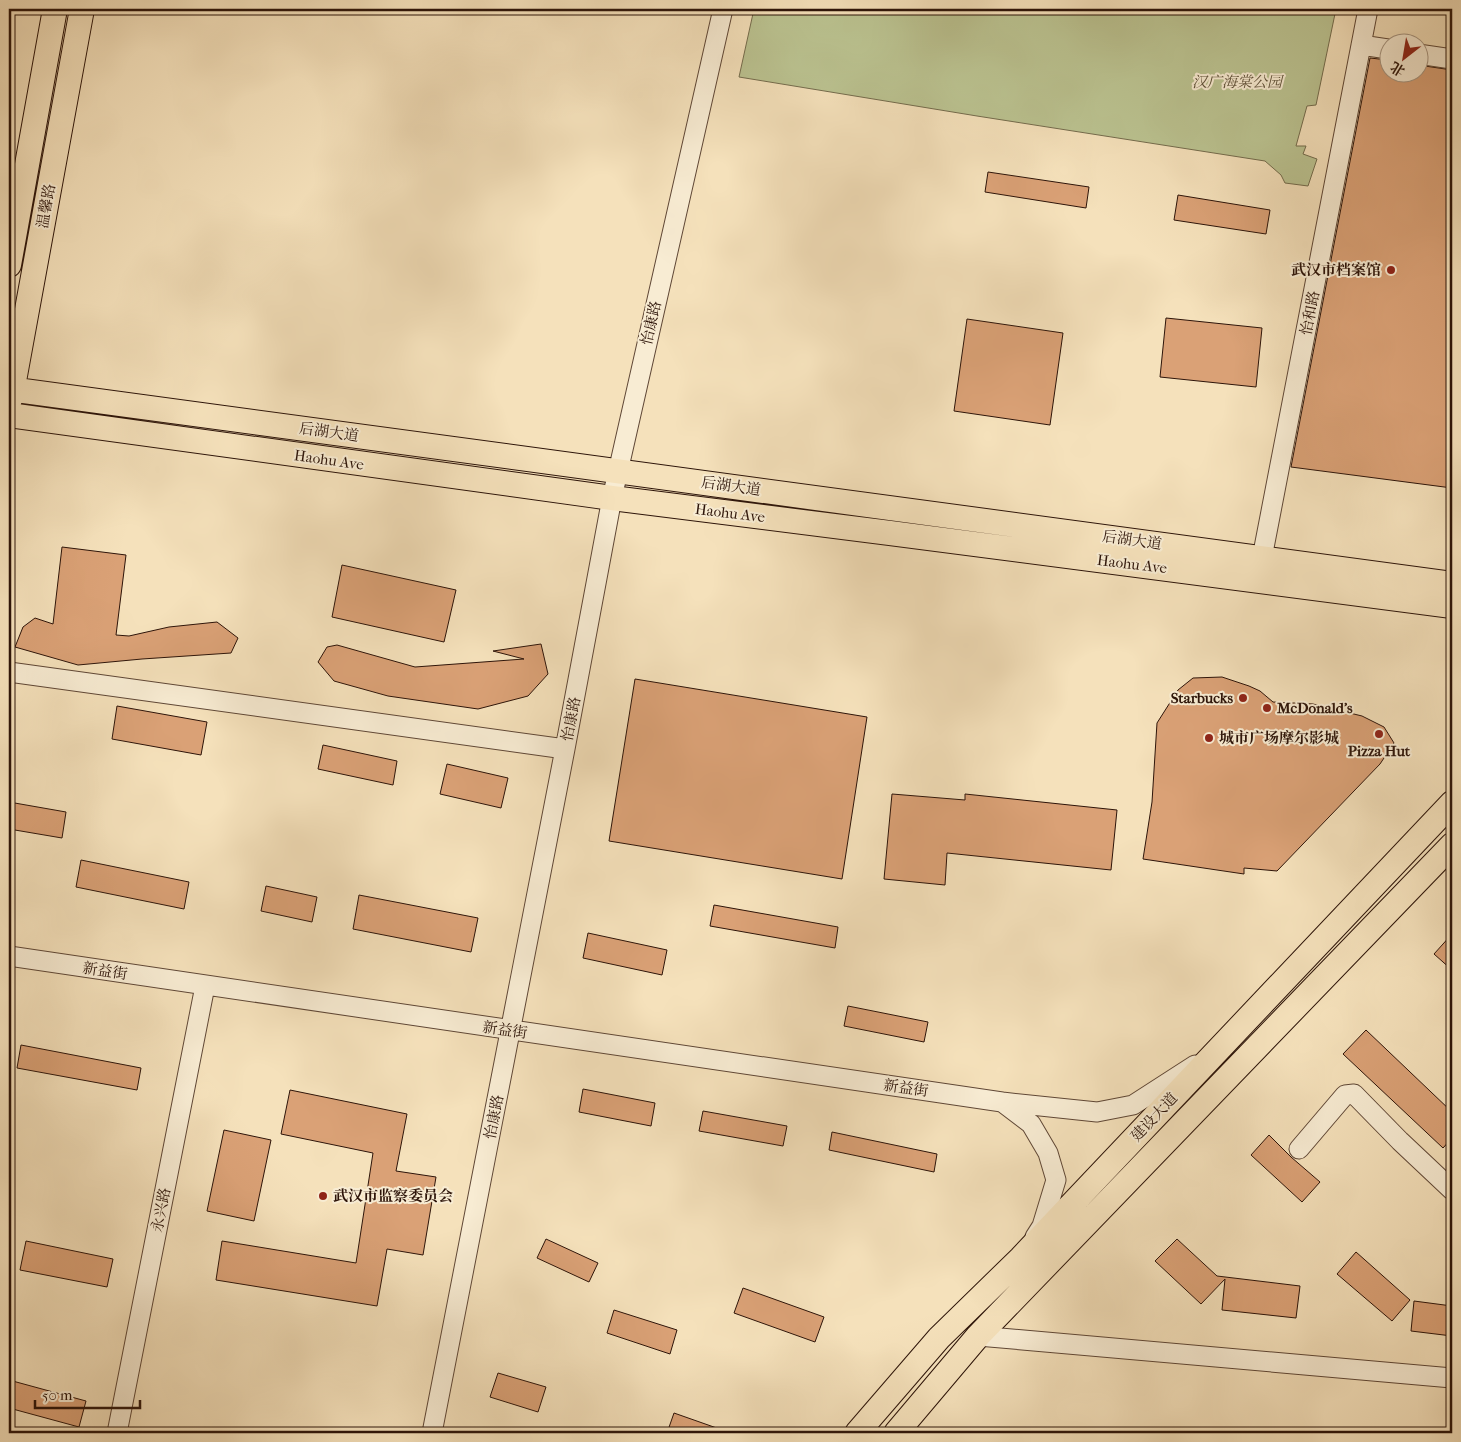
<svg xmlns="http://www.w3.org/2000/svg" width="1461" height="1442" viewBox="0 0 1461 1442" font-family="'IM FELL French Canon','Noto Serif SC',serif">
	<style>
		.green { fill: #bbc391; stroke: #746c4d }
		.building { fill: #daa176; stroke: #2d1409 }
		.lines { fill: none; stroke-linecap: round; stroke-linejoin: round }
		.minor-casing { stroke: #5f4736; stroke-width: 21 }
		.major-casing { stroke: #2d1409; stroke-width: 26 }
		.minor { stroke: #f8ecd3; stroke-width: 19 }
		.major { stroke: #f5e1bb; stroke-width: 24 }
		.poi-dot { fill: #8f2418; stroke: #f8ecd3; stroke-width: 2 }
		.labels { text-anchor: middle; stroke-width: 4; stroke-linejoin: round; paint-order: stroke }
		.park-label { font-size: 15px; font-style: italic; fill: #5f5139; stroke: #f8ecd3 }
		.street-label { font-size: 15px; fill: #2d1409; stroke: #f8ecd3 }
		.poi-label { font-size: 15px; font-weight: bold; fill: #2d1409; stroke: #f8ecd3; text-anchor: start }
	</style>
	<rect width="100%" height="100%" fill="#f5e1bb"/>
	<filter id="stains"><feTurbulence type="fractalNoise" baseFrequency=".004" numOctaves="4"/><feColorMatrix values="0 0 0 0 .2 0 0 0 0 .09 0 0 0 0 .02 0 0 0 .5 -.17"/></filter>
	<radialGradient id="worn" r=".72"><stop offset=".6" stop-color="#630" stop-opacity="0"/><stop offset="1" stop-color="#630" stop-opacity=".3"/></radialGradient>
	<!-- green -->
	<path class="green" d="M 754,9 L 1336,9 L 1316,105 L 1307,106 L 1296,146 L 1306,146 L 1303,154 L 1317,159 L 1308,186 L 1285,183 L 1281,175 L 1265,161 L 977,116 L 739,77 Z"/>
	<!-- building -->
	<path class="building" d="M 1370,58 L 1388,60 L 1388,72 L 1418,72 L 1418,65 L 1452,70 L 1452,488 L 1291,467 Z
		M 988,172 L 1089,187 L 1086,208 L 985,192 Z
		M 1178,195 L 1270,210 L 1266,234 L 1174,220 Z
		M 1166,318 L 1262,328 L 1256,387 L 1160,377 Z
		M 967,319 L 1063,333 L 1050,425 L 954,411 Z
		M 62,547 L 126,555 L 116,635 L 129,636 L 169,627 L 217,622 L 238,638 L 231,653 L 142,659 L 78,665 L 15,647 L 23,627 L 35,618 L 53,624 Z
		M 342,565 L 456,590 L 444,642 L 332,617 Z
		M 541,644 L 548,674 L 528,696 L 478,709 L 388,696 L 334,681 L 318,662 L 327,647 L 337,645 L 415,667 L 524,659 L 493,651 Z
		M 1222,677 L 1249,686 L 1260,691 L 1273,702 L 1313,704 L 1362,716 L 1384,727 L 1394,743 L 1380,764 L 1277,871 L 1244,868 L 1244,874 L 1143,859 L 1152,802 L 1157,723 L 1178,690 L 1193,678 Z
		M 635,679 L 867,717 L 842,879 L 609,841 Z
		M 117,706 L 207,722 L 201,755 L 112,739 Z
		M 323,745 L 397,761 L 393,785 L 318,769 Z
		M 447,764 L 508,778 L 501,808 L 440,794 Z
		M 892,794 L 965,800 L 965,794 L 1117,810 L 1111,870 L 947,853 L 945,885 L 884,879 Z
		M 9,802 L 66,812 L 62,838 L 9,829 Z
		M 81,860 L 189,882 L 184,909 L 76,887 Z
		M 266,886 L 317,897 L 312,922 L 261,911 Z
		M 359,895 L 478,918 L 471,952 L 353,929 Z
		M 714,905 L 838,927 L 835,948 L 710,926 Z
		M 588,933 L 667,950 L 662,975 L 583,958 Z
		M 1452,934 L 1452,970 L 1434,954 Z
		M 848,1006 L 928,1022 L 924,1042 L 844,1026 Z
		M 1366,1030 L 1452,1112 L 1452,1138 L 1443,1148 L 1343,1054 Z
		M 21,1045 L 141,1068 L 137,1090 L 17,1068 Z
		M 583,1089 L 655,1103 L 651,1126 L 579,1112 Z
		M 290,1090 L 407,1114 L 396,1171 L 436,1177 L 423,1255 L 387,1249 L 377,1306 L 216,1280 L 222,1241 L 356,1263 L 373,1153 L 281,1134 Z
		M 703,1111 L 787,1126 L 783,1146 L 699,1131 Z
		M 224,1130 L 271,1140 L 254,1221 L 207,1211 Z
		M 832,1132 L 937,1154 L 934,1172 L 829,1150 Z
		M 1269,1135 L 1291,1157 L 1320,1182 L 1302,1202 L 1251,1155 Z
		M 546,1239 L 598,1263 L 589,1282 L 537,1258 Z
		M 1177,1239 L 1217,1276 L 1300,1286 L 1296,1318 L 1222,1310 L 1225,1279 L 1201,1304 L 1155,1261 Z
		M 26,1241 L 113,1259 L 107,1287 L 20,1270 Z
		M 1356,1252 L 1410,1300 L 1392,1321 L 1337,1274 Z
		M 743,1288 L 824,1317 L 815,1342 L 734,1313 Z
		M 1414,1301 L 1452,1306 L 1452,1336 L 1411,1331 Z
		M 614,1310 L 677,1330 L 670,1354 L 607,1333 Z
		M 498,1373 L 546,1387 L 538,1412 L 490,1397 Z
		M 9,1380 L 86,1401 L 79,1427 L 9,1408 Z
		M 674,1413 L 728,1432 L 727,1433 L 667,1433 Z"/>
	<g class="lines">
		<defs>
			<path id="minor" d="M 1361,45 L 1388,49
				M 1418,54 L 1452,59
				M 1262,558 L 1368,9
				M 9,672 L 565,749
				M 9,956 L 1002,1102
				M 1299,1149 L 1345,1095 L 1354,1094 L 1400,1141 L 1452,1190
				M 1035,1237 L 1042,1226 L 1056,1180 L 1048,1153 L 1031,1124 L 1002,1102 L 1097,1112 L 1133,1105 L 1195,1065
				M 978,1336 L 1452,1378
				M 117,1433 L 205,986
				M 432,1433 L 565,749 L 612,498 L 723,9"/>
			<path id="major" d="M 9,265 L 55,9
				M 9,389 L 1452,584
				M 9,402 L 12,392 L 82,9
				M 9,415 L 612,498 L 890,533 L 1452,606
				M 857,1433 L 939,1338 L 1021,1258 L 1452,803
				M 896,1433 L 978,1336 L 1452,845"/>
		</defs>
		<!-- minor casing -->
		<use href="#minor" class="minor-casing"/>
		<!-- major casing -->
		<use href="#major" class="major-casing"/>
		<!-- minor -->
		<use href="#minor" class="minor"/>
		<!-- major -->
		<use href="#major" class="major"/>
	</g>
	<!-- markers -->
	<g class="poi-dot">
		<circle cx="1391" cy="270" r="5"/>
		<circle cx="1243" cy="698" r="5"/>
		<circle cx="1267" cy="708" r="5"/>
		<circle cx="1379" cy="734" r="5"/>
		<circle cx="1209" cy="738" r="5"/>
		<circle cx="323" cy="1196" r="5"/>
	</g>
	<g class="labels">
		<!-- park labels -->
		<g class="park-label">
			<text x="1237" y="87">汉广海棠公园</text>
		</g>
		<!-- street labels -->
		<g class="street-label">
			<text transform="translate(46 206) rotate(-80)" y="5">温馨路</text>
			<text transform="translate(1310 313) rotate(-79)" y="5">怡和路</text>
			<text transform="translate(651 323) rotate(-77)" y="5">怡康路</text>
			<text transform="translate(329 432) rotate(8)" y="5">后湖大道</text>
			<text transform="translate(329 460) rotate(8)" y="5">Haohu Ave</text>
			<text transform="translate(731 486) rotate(8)" y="5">后湖大道</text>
			<text transform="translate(730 513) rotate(7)" y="5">Haohu Ave</text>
			<text transform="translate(1132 540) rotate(8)" y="5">后湖大道</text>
			<text transform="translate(1132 564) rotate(7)" y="5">Haohu Ave</text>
			<text transform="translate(571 719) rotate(-79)" y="5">怡康路</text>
			<text transform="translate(105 971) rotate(9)" y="5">新益街</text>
			<text transform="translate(505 1030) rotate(8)" y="5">新益街</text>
			<text transform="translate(906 1088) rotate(8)" y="5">新益街</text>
			<text transform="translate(494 1117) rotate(-79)" y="5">怡康路</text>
			<text transform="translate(1154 1117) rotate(-47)" y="5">建设大道</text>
			<text transform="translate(161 1210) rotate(-79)" y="5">永兴路</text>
		</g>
		<!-- poi labels -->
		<g class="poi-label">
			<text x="1381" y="275" text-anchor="end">武汉市档案馆</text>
			<text x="1233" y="703" text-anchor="end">Starbucks</text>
			<text x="1277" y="713">McDonald's</text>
			<text x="1219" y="743">城市广场摩尔影城</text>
			<text x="1379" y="756" text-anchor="middle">Pizza Hut</text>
			<text x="333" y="1201">武汉市监察委员会</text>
		</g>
	</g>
	<!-- margin -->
	<rect width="1461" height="1442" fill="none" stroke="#f5e1bb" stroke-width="30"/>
	<rect x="10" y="10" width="1441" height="1422" fill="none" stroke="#2d1409" stroke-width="2.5"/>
	<rect x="15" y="15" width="1431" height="1412" fill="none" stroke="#2d1409"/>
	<!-- north arrow -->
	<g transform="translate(1404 58) rotate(211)"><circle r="24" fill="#f8ecd3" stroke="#a79682"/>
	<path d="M0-4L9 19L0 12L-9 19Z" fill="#8f2418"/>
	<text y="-8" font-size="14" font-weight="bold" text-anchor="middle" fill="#2d1409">北</text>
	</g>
	<!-- scale -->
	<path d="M35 1400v8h105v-8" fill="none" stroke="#2d1409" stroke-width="2.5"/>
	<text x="42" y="1400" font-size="15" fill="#2d1409" stroke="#f8ecd3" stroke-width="4" paint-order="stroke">50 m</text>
	<rect width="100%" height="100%" filter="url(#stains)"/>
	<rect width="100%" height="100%" fill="url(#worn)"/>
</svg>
